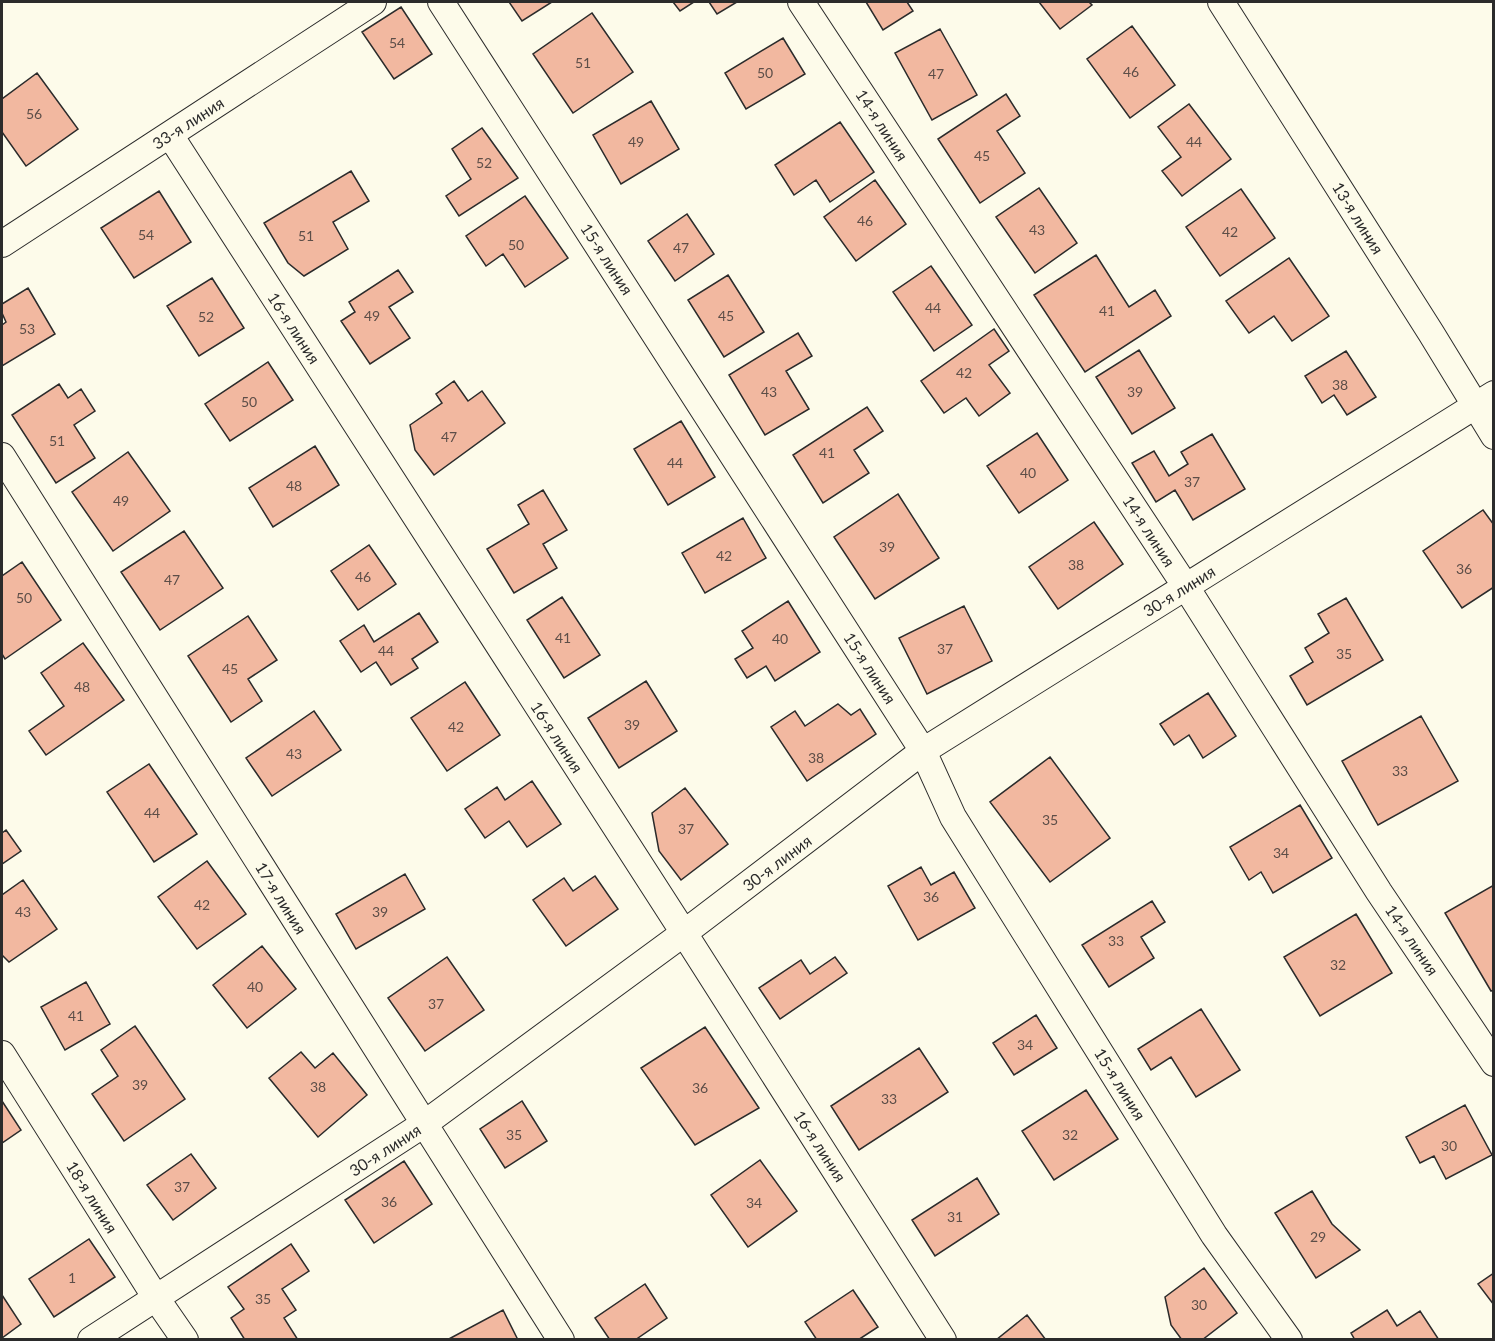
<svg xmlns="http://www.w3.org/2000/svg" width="1495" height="1341" viewBox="0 0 1495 1341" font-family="Lato,sans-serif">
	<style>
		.building { fill: #f2b8a0; stroke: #2b2b2b; stroke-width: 1.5 }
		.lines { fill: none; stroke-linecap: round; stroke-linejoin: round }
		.minor-casing { stroke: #2b2b2b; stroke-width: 28 }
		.minor { stroke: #fdfbea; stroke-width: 26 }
		.labels { text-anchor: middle; stroke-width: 4.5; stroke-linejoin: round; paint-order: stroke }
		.number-label { font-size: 14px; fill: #5d4e48 }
		.street-label { font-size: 16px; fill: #2b2b2b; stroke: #fdfbea }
	</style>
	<rect width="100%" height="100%" fill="#fdfbea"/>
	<!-- building -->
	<path class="building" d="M 509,2 L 552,2 L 522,21 Z
		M 673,2 L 694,2 L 680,11 Z
		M 709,2 L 737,2 L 717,14 Z
		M 866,2 L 907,2 L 913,11 L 883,30 Z
		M 1039,2 L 1089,2 L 1092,5 L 1060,29 Z
		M 401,7 L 432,54 L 394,79 L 362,32 Z
		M 592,13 L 633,72 L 573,113 L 533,54 Z
		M 1132,26 L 1175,85 L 1130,118 L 1087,59 Z
		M 940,29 L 977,95 L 932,120 L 895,53 Z
		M 783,38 L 805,74 L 746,109 L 725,73 Z
		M 37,73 L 78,129 L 26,166 L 2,132 L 2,99 Z
		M 1006,94 L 1020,116 L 997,131 L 1025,173 L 980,203 L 938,139 Z
		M 651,101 L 679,149 L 621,184 L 593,135 Z
		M 1189,104 L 1231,159 L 1182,196 L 1162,171 L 1181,157 L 1158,127 Z
		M 840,122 L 874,172 L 830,202 L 816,180 L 794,195 L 775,165 Z
		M 482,128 L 518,178 L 459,216 L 446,196 L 471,179 L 452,149 Z
		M 351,171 L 369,201 L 333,222 L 348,249 L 304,276 L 288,263 L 264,223 Z
		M 875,180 L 906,224 L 856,261 L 824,217 Z
		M 1039,188 L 1077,243 L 1035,273 L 996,217 Z
		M 1241,189 L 1275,238 L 1220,276 L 1186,227 Z
		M 159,191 L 191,242 L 134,278 L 101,228 Z
		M 525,196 L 568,258 L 525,287 L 503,254 L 486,266 L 466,236 Z
		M 687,214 L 714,254 L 675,281 L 648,241 Z
		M 1096,255 L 1129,307 L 1155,290 L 1171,316 L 1085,372 L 1034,295 Z
		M 1289,258 L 1329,316 L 1292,341 L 1274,316 L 1249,333 L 1226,301 Z
		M 931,266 L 972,325 L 934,351 L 893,292 Z
		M 398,270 L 413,292 L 389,307 L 410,338 L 370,364 L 341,321 L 355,312 L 349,302 Z
		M 728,275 L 764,332 L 724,357 L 688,300 Z
		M 212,278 L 244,328 L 199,356 L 167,306 Z
		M 28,288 L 55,334 L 2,366 L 2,325 L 6,322 L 2,313 L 2,304 Z
		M 994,329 L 1009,351 L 989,365 L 1010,393 L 979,416 L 966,398 L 944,413 L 921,381 Z
		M 798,333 L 812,356 L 786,371 L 809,409 L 765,435 L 729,375 Z
		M 1139,350 L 1175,408 L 1132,434 L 1096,377 Z
		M 1346,351 L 1376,397 L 1347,415 L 1334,395 L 1322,403 L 1305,376 Z
		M 268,362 L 293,400 L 230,441 L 205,404 Z
		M 454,381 L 468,401 L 482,391 L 505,423 L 434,475 L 415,450 L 410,425 L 442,403 L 436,394 Z
		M 59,384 L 68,398 L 81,389 L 95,411 L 74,425 L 95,458 L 56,483 L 12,415 Z
		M 867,407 L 883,431 L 854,450 L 869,473 L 823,503 L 793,455 Z
		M 681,421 L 715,477 L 668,505 L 634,449 Z
		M 1037,433 L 1068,480 L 1019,513 L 987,466 Z
		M 1212,434 L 1245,489 L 1193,520 L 1175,490 L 1156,502 L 1132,463 L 1154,451 L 1169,476 L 1188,464 L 1181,452 Z
		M 315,446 L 339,485 L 273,527 L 249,488 Z
		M 128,452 L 170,511 L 113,551 L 72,492 Z
		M 543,490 L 567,530 L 543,544 L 557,568 L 514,593 L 487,549 L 529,524 L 518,505 Z
		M 898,494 L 939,558 L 875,599 L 834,537 Z
		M 1483,510 L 1494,525 L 1494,587 L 1462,608 L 1423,551 Z
		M 743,518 L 766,558 L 705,593 L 682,553 Z
		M 1094,522 L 1123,564 L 1058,609 L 1029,567 Z
		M 184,531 L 223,588 L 160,630 L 121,572 Z
		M 369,545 L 396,584 L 358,610 L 331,571 Z
		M 22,562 L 61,620 L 5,659 L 2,654 L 2,576 Z
		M 562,597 L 600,655 L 564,678 L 527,620 Z
		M 1346,598 L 1383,660 L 1307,705 L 1290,676 L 1313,662 L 1305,648 L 1329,633 L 1318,614 Z
		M 788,601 L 820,652 L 775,681 L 766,666 L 747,678 L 735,659 L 753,648 L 742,631 Z
		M 964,606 L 992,661 L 927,694 L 899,638 Z
		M 419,613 L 438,642 L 412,659 L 418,668 L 391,685 L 376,662 L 361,672 L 340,641 L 364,625 L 374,642 Z
		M 248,616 L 277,660 L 248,679 L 262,701 L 231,722 L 188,656 Z
		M 83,643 L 124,700 L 46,755 L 29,731 L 64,706 L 41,673 Z
		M 646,681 L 677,731 L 619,768 L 588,718 Z
		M 465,682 L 500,735 L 447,771 L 411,718 Z
		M 1208,693 L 1236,736 L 1203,758 L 1189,735 L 1174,745 L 1160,724 Z
		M 838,704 L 851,715 L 860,709 L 876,734 L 807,781 L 771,727 L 795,711 L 805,726 Z
		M 314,711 L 341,750 L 272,796 L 246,758 Z
		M 1421,716 L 1458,781 L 1378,825 L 1342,761 Z
		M 1050,757 L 1110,838 L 1050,882 L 990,802 Z
		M 149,764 L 197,834 L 154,862 L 107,792 Z
		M 532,781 L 561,824 L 527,847 L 509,821 L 485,838 L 465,809 L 497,787 L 505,800 Z
		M 685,788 L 728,844 L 681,880 L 659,851 L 652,813 Z
		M 1300,805 L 1332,858 L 1273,893 L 1261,872 L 1249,880 L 1230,847 Z
		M 6,830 L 21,851 L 2,864 L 2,833 Z
		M 207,861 L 246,914 L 197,949 L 158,897 Z
		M 921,867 L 931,885 L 954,872 L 975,908 L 918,940 L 888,886 Z
		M 405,874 L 425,909 L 356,949 L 336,914 Z
		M 595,876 L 618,909 L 566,946 L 533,900 L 564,878 L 573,891 Z
		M 23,880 L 57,929 L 9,962 L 2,955 L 2,895 Z
		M 1494,885 L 1494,990 L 1491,991 L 1445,913 Z
		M 1152,901 L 1165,922 L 1141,937 L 1154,958 L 1109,987 L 1082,945 Z
		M 1356,914 L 1392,973 L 1320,1016 L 1284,957 Z
		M 262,946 L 296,989 L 247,1028 L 213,985 Z
		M 447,957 L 484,1010 L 425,1051 L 388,998 Z
		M 835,957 L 847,973 L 780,1019 L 759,988 L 801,960 L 810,974 Z
		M 86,982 L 110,1024 L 65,1050 L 41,1007 Z
		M 1201,1009 L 1240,1070 L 1196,1097 L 1171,1057 L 1151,1070 L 1138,1049 Z
		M 1036,1015 L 1057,1048 L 1014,1075 L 993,1043 Z
		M 135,1026 L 185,1099 L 124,1141 L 92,1094 L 118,1076 L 101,1050 Z
		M 705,1027 L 759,1108 L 695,1145 L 641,1068 Z
		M 919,1048 L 948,1092 L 859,1150 L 831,1106 Z
		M 301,1052 L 315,1068 L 333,1053 L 367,1095 L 318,1137 L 269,1078 Z
		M 1086,1090 L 1118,1139 L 1054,1180 L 1022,1131 Z
		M 2,1101 L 21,1130 L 2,1143 Z
		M 522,1101 L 547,1141 L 505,1168 L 480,1129 Z
		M 1465,1105 L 1492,1155 L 1446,1179 L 1434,1156 L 1420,1163 L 1406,1137 Z
		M 191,1154 L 216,1188 L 173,1220 L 147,1185 Z
		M 760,1160 L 797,1211 L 748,1247 L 711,1195 Z
		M 404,1161 L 432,1204 L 374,1243 L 345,1200 Z
		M 977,1178 L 999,1214 L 935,1256 L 912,1220 Z
		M 1312,1191 L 1332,1224 L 1360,1250 L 1316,1278 L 1275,1213 Z
		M 89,1239 L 115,1277 L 54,1317 L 29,1279 Z
		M 291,1244 L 309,1271 L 282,1289 L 296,1310 L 284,1318 L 298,1340 L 245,1340 L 231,1318 L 244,1309 L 228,1287 Z
		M 1204,1268 L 1237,1313 L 1202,1340 L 1182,1340 L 1171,1325 L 1165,1297 Z
		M 1494,1273 L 1494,1305 L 1478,1284 Z
		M 645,1284 L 667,1318 L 635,1340 L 610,1340 L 595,1318 Z
		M 853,1290 L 878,1327 L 858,1340 L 817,1340 L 805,1322 Z
		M 2,1295 L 21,1324 L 2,1338 Z
		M 503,1310 L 518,1340 L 447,1340 Z
		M 1387,1310 L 1397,1326 L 1420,1311 L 1439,1340 L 1355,1340 L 1351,1333 Z
		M 1027,1315 L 1046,1340 L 996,1340 Z"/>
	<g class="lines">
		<defs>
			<path id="minor" d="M 441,2 L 923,751 L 953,817 L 1214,1235 L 1289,1340
				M 801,2 L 1186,587 L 1379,892 L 1494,1063
				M 1221,2 L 1431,333 L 1494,436
				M 170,135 L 684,933 L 943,1340
				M 2,244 L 373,2
				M 2,456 L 561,1340
				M 2,1054 L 156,1298 L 185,1340
				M 91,1340 L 424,1124 L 684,933 L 923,751 L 1494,394"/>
		</defs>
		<!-- minor casing -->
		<use href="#minor" class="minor-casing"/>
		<!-- minor -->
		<use href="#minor" class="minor"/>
	</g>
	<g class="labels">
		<!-- number labels -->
		<g class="number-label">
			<text x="397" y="48">54</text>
			<text x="583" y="68">51</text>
			<text x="1131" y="77">46</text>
			<text x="765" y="78">50</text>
			<text x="936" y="79">47</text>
			<text x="34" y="119">56</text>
			<text x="636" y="147">49</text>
			<text x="1194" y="147">44</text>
			<text x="982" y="161">45</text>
			<text x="484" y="168">52</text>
			<text x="865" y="226">46</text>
			<text x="1037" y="235">43</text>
			<text x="1230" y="237">42</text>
			<text x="146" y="240">54</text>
			<text x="306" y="241">51</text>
			<text x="516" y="250">50</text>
			<text x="681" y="253">47</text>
			<text x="933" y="313">44</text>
			<text x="1107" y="316">41</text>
			<text x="372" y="321">49</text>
			<text x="726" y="321">45</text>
			<text x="206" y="322">52</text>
			<text x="27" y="334">53</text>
			<text x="964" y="378">42</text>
			<text x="1340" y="390">38</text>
			<text x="769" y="397">43</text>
			<text x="1135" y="397">39</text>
			<text x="249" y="407">50</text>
			<text x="449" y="442">47</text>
			<text x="57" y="446">51</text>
			<text x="827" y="458">41</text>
			<text x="675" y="468">44</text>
			<text x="1028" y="478">40</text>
			<text x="1192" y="487">37</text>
			<text x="294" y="491">48</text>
			<text x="121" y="506">49</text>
			<text x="887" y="552">39</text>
			<text x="724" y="561">42</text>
			<text x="1076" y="570">38</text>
			<text x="1464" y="574">36</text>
			<text x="363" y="582">46</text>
			<text x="172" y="585">47</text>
			<text x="24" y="603">50</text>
			<text x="563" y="643">41</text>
			<text x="780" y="644">40</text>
			<text x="945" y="654">37</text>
			<text x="386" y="656">44</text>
			<text x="1344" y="659">35</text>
			<text x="230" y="674">45</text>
			<text x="82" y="692">48</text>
			<text x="632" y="730">39</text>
			<text x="456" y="732">42</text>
			<text x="294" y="759">43</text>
			<text x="816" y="763">38</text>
			<text x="1400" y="776">33</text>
			<text x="152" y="818">44</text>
			<text x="1050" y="825">35</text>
			<text x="686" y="834">37</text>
			<text x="1281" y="858">34</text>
			<text x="931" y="902">36</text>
			<text x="202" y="910">42</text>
			<text x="23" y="917">43</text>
			<text x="380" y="917">39</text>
			<text x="1116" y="946">33</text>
			<text x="1338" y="970">32</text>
			<text x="255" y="992">40</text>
			<text x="436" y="1009">37</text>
			<text x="76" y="1021">41</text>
			<text x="1025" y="1050">34</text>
			<text x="140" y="1090">39</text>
			<text x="318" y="1092">38</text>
			<text x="700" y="1093">36</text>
			<text x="889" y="1104">33</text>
			<text x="514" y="1140">35</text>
			<text x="1070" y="1140">32</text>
			<text x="1449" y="1151">30</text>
			<text x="182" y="1192">37</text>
			<text x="389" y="1207">36</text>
			<text x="754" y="1208">34</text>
			<text x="955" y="1222">31</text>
			<text x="1318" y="1242">29</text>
			<text x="72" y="1283">1</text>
			<text x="263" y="1304">35</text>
			<text x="1199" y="1310">30</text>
		</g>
		<!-- street labels -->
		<g class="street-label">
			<text transform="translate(188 123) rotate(-33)" y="6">33-я линия</text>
			<text transform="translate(882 125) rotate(57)" y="6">14-я линия</text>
			<text transform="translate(1358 218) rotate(58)" y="6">13-я линия</text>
			<text transform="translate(607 259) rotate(57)" y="6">15-я линия</text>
			<text transform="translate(294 328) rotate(57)" y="6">16-я линия</text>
			<text transform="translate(1149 531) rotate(57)" y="6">14-я линия</text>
			<text transform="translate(1179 591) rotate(-32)" y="6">30-я линия</text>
			<text transform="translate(870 668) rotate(57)" y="6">15-я линия</text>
			<text transform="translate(557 737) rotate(57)" y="6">16-я линия</text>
			<text transform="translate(777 863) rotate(-37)" y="6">30-я линия</text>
			<text transform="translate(281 898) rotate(58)" y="6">17-я линия</text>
			<text transform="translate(1412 940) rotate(56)" y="6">14-я линия</text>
			<text transform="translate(1120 1084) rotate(58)" y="6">15-я линия</text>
			<text transform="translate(820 1146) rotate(57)" y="6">16-я линия</text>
			<text transform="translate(385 1150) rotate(-33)" y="6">30-я линия</text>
			<text transform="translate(92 1197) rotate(58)" y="6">18-я линия</text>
		</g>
	</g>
	<!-- border -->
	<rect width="1495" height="1341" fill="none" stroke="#2b2b2b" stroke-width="6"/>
</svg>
